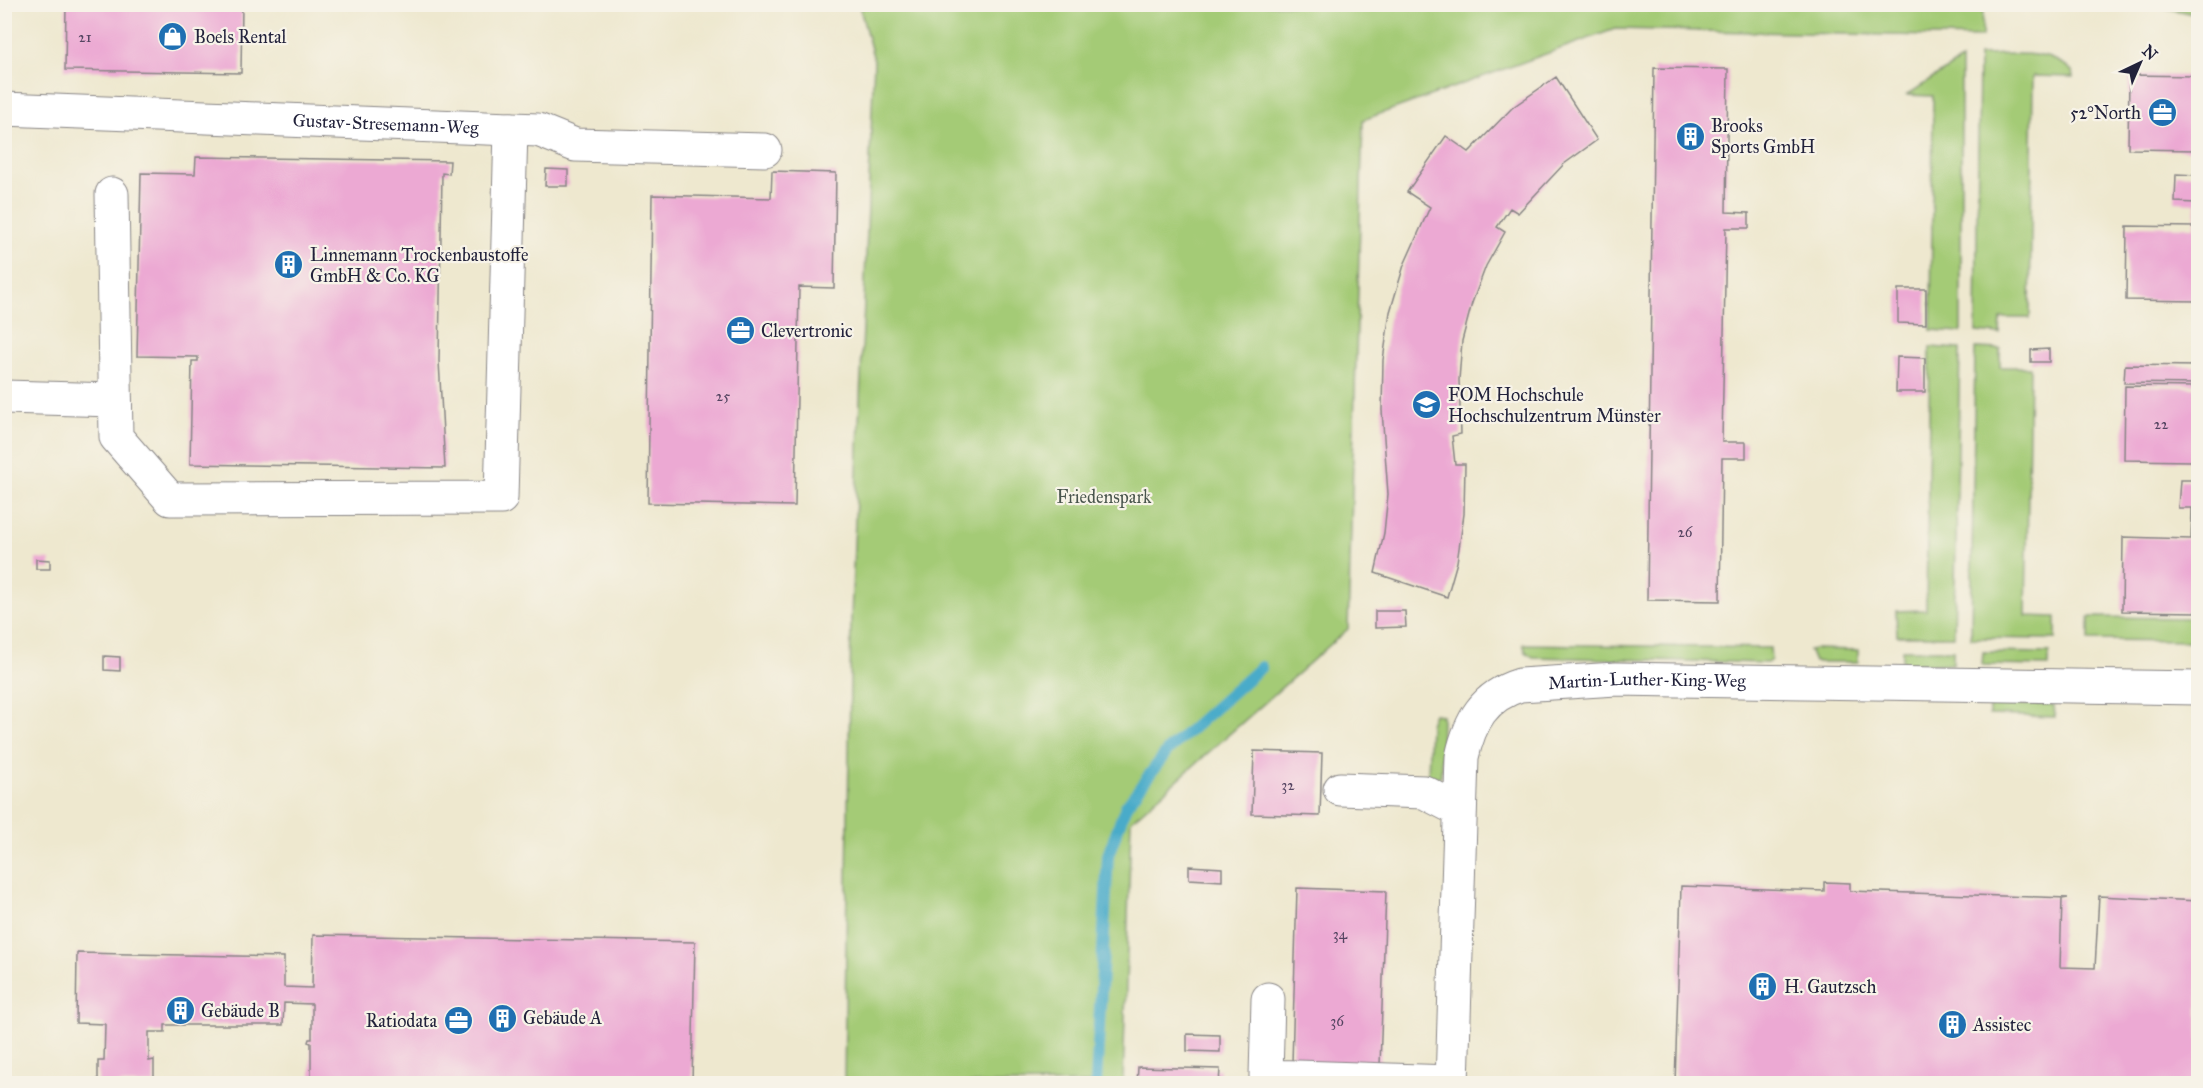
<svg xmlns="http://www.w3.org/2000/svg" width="2203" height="1088" viewBox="0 0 2203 1088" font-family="'IM FELL Great Primer',serif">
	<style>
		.green { fill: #a4cb76; stroke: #637658; stroke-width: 1.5 }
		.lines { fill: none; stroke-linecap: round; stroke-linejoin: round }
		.stream { stroke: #4aabc9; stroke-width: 12 }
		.building { fill: #eca9d3 }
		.minor-casing { stroke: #888585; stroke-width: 35 }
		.minor { stroke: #fff; stroke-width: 33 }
		.labels { text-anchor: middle; stroke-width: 4.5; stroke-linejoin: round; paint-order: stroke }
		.number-label { font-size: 15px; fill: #544461 }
		.poi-label { font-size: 18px; fill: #22223b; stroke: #f7f3e8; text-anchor: start }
		.street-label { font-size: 18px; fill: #22223b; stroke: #f7f3e8 }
		.park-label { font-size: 18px; fill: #49554d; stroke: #f7f3e8 }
	</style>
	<rect width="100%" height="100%" fill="#f7f3e8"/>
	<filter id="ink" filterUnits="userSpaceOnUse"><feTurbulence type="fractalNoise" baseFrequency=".0167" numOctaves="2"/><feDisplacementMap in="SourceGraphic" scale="12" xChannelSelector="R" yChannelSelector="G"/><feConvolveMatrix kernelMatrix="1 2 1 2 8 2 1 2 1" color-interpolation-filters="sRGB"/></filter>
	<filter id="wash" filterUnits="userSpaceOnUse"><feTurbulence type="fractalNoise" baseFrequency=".008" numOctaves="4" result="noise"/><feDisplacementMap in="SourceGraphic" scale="24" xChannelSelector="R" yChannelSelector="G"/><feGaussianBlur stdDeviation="1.35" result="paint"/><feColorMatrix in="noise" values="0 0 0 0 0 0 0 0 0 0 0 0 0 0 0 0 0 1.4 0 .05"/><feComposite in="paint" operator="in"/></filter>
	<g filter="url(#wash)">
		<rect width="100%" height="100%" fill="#eee8cf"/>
		<!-- green -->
		<path class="green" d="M 859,5 L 1983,4 L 1983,5 L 1982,37 L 1615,29 L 1363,120 L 1348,629 L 1131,821 L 1123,1083 L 844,1084 L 851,618 L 874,60 Z
			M 2152,5 L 2198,5 L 2198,15 Z
			M 1979,55 C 2010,55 2049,48 2072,71 L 2073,77 L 2033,76 L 2030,318 L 2001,318 L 2000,334 L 1976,332 Z
			M 1961,60 L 1961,332 L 1931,330 L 1933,96 L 1907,95 Z
			M 1930,347 L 1960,349 L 1954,636 L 1897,636 L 1896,611 L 1926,610 Z
			M 1975,348 L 2000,349 L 2000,367 L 2030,367 L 2026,616 L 2056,617 L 2056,639 L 1971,638 Z
			M 2089,617 L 2198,618 L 2198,641 L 2089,640 Z
			M 1523,644 L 1770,648 L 1771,660 L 1767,663 L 1533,657 L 1526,652 Z
			M 1814,649 L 1858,650 L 1858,662 L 1814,662 L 1809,650 Z
			M 1902,650 L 1953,650 L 1953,664 L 1902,664 Z
			M 1983,652 L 2049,653 L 2049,666 L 1982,665 Z
			M 1989,704 L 2054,705 L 2055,717 L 1989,715 Z
			M 1434,714 L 1442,715 L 1441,777 L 1428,776 L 1430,724 Z"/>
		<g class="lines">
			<!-- stream -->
			<path class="stream" d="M 1096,1084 L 1108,855 L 1126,806 L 1168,750 L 1261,667"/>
		</g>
		<g id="blocks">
			<!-- building -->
			<path class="building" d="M 66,4 L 242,4 L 241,73 L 65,70 Z
				M 1654,68 L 1728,69 L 1726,212 L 1749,213 L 1749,228 L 1726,228 L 1722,442 L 1746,442 L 1746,458 L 1722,458 L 1720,601 L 1647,600 Z
				M 2129,75 L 2198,76 L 2198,150 L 2128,149 Z
				M 1556,77 L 1597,140 L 1564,164 L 1518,213 L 1510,208 L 1497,227 L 1505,232 L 1486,266 L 1472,303 L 1462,341 L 1459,380 L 1461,434 L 1452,436 L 1455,464 L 1465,464 L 1464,514 L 1457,562 L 1447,597 L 1375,573 L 1384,533 L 1388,494 L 1382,410 L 1383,360 L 1390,312 L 1404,265 L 1430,207 L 1407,192 L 1446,136 L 1469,152 L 1513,107 Z
				M 196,157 L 450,161 L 449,174 L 442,173 L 439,361 L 445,468 L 190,464 L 192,361 L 198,361 L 198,357 L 137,356 L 141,173 L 195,174 Z
				M 2197,158 L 2198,301 L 2126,300 L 2127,226 L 2195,227 L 2196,203 L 2175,202 L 2176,174 L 2196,175 Z
				M 546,169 L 568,170 L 568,186 L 545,186 Z
				M 772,171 L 836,173 L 834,288 L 799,287 L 795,506 L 648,503 L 652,195 L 771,198 Z
				M 1898,289 L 1926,289 L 1926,324 L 1898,323 Z
				M 2049,349 L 2049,362 L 2031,362 L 2031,350 Z
				M 1897,357 L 1925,358 L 1925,392 L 1896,392 Z
				M 2125,365 L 2198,366 L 2198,384 L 2124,383 Z
				M 2125,386 L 2198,387 L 2198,612 L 2122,611 L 2123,537 L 2191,539 L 2192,508 L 2178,508 L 2180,480 L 2192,480 L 2192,461 L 2124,460 Z
				M 36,559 L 50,560 L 50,569 L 36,569 Z
				M 1375,611 L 1405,611 L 1406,627 L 1375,628 Z
				M 104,656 L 120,657 L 120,671 L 104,670 Z
				M 1254,751 L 1322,753 L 1320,816 L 1252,814 Z
				M 1189,866 L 1222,868 L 1222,881 L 1189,879 Z
				M 1824,882 L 1850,883 L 1850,891 L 2068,898 L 2062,899 L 2060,967 L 2095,968 L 2099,896 L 2198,901 L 2198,1084 L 1675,1084 L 1681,886 L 1824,891 Z
				M 1297,888 L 1386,891 L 1380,1066 L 1292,1063 Z
				M 313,935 L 695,942 L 692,1084 L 311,1084 L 311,1043 L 308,1042 L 309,1039 L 312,1039 L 312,1004 L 284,1003 L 283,1025 L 165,1025 L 165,1032 L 149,1032 L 149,1061 L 154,1060 L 154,1084 L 98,1084 L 98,1061 L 104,1061 L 105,1024 L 76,1023 L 77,953 L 284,957 L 284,987 L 312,988 Z
				M 1187,1034 L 1220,1035 L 1220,1052 L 1187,1051 Z
				M 1138,1067 L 1220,1069 L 1219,1084 L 1137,1084 Z"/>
		</g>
	</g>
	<g filter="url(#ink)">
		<use href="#blocks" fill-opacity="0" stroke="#888585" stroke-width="1.5"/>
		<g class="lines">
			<defs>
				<g id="minor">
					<path id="s1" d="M 4,109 L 538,130 L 575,145 L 765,150"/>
					<path d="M 112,194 L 116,437 L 170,499 L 501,498 L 511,129"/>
					<path d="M 4,397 L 115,400"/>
					<path d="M 1340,789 L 1424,792 L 1459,810"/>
					<path d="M 1268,999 L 1266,1076 L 1452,1082"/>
					<path id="s2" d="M 1452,1084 L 1462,757 C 1470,721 1484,696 1520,685 L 1616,679 L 2198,688"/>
				</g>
			</defs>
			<!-- minor casing -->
			<use href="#minor" class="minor-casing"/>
			<!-- minor -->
			<use href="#minor" class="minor"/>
		</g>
	</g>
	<!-- icons -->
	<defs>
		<symbol id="shop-disc" viewBox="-11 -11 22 22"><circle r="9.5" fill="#1f6fb2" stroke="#f7f3e8"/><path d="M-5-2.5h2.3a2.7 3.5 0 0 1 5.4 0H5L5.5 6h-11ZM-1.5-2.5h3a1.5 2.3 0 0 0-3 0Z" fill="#fff"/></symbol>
		<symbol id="office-disc" viewBox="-11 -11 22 22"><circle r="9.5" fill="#1f6fb2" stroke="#f7f3e8"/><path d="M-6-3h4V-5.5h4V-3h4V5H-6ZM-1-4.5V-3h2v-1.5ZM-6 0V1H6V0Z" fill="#fff"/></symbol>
		<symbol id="building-disc" viewBox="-11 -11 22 22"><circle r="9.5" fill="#1f6fb2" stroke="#f7f3e8"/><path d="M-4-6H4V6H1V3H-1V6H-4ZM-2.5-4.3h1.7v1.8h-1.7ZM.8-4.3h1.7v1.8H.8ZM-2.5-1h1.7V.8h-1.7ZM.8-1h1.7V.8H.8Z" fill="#fff"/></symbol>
		<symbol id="university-disc" viewBox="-11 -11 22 22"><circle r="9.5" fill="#1f6fb2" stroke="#f7f3e8"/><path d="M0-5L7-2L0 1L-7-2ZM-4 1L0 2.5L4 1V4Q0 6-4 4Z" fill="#fff"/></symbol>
	</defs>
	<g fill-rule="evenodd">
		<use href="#shop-disc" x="156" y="20" width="33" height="33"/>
		<use href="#office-disc" x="2146" y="96" width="33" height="33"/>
		<use href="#building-disc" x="1674" y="120" width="33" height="33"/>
		<use href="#building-disc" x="272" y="248" width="33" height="33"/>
		<use href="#office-disc" x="724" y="314" width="33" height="33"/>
		<use href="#university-disc" x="1410" y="388" width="33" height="33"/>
		<use href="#building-disc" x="1746" y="970" width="33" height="33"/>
		<use href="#building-disc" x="164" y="994" width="33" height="33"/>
		<use href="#building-disc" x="486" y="1002" width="33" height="33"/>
		<use href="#office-disc" x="442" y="1004" width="33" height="33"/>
		<use href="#building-disc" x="1936" y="1008" width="33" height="33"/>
	</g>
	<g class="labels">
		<!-- number labels -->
		<g class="number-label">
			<text x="85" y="42">21</text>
			<text x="723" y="401">25</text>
			<text x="2161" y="429">22</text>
			<text x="1685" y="537">26</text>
			<text x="1288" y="790">32</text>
			<text x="1340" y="939">34</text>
			<text x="1337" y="1026">36</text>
		</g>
		<!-- poi labels -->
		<g class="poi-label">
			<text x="194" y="43">Boels Rental</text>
			<text x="2141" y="119" text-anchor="end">52°North</text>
			<text x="1711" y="132">Brooks<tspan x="1711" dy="21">Sports GmbH</tspan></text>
			<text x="310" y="261">Linnemann Trockenbaustoffe<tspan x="310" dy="21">GmbH &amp; Co. KG</tspan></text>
			<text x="761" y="337">Clevertronic</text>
			<text x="1448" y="401">FOM Hochschule<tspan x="1448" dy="21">Hochschulzentrum Münster</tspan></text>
			<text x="1784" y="993">H. Gautzsch</text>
			<text x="201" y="1017">Gebäude B</text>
			<text x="523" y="1024">Gebäude A</text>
			<text x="437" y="1027" text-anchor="end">Ratiodata</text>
			<text x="1973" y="1031">Assistec</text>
		</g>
		<!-- street labels -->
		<g class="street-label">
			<text dy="6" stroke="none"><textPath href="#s1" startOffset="382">Gustav-Stresemann-Weg</textPath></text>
			<text dy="6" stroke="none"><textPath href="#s2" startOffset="552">Martin-Luther-King-Weg</textPath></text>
		</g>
		<!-- park labels -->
		<g class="park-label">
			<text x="1104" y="503">Friedenspark</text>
		</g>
	</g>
	<!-- margin -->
	<rect width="2203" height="1088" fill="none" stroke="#f7f3e8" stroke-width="24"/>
	<!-- north arrow -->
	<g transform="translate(2140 63) rotate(44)" stroke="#f7f3e8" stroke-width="4.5" paint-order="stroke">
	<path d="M0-4.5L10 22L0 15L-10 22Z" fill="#22223b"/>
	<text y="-9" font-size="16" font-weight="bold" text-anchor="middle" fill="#22223b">N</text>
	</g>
</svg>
